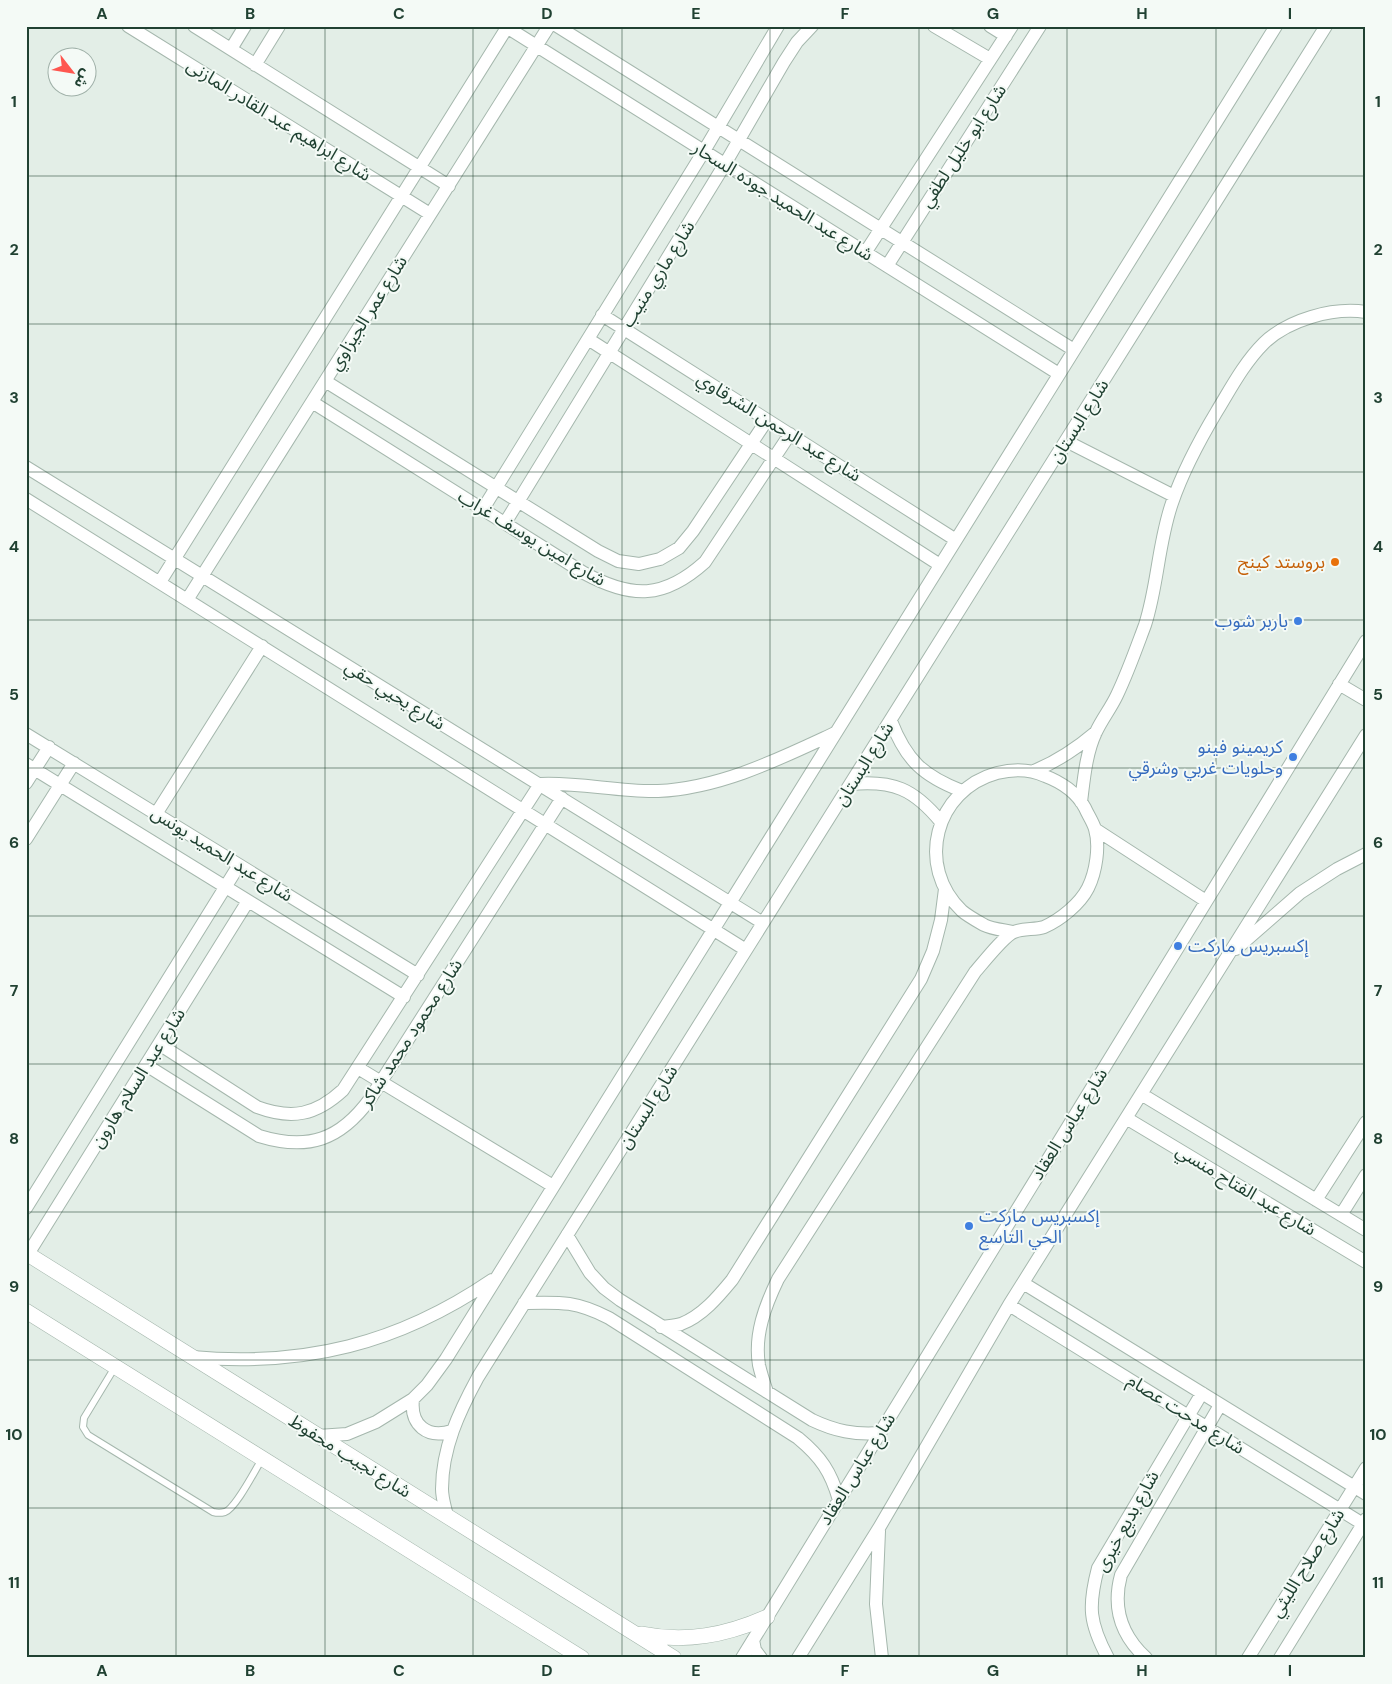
<svg xmlns="http://www.w3.org/2000/svg" width="1392" height="1684" viewBox="0 0 1392 1684" font-family="'DM Sans','Noto Sans Arabic',sans-serif">
	<style>
		.lines { fill: none; stroke-linecap: round; stroke-linejoin: round }
		.service-casing { stroke: #a5b7ad; stroke-width: 8 }
		.minor-casing { stroke: #a5b7ad; stroke-width: 14 }
		.tertiary-casing { stroke: #a5b7ad; stroke-width: 16 }
		.service { stroke: #fff; stroke-width: 6 }
		.minor { stroke: #fff; stroke-width: 12 }
		.tertiary { stroke: #fff; stroke-width: 15 }
		.grid { fill: none; stroke: #204132; stroke-width: 1; stroke-opacity: 0.55 }
		.food-dot { fill: #e8710a; stroke: #f4faf6; stroke-width: 2 }
		.shop-dot { fill: #3f7fe0; stroke: #f4faf6; stroke-width: 2 }
		.labels { text-anchor: middle; stroke-width: 4; stroke-linejoin: round; paint-order: stroke }
		.street-label { font-size: 18px; fill: #204132; stroke: #f4faf6 }
		.food-label { font-size: 18px; fill: #c56008; stroke: #f4faf6; text-anchor: end }
		.shop-label { font-size: 18px; fill: #366cbe; stroke: #f4faf6; text-anchor: end }
		.neatline { fill: none; stroke: #204132; stroke-width: 2 }
		.grid-label { font-size: 16px; text-anchor: middle; font-weight: bold; fill: #204132 }
	</style>
	<rect width="100%" height="100%" fill="#e3eee7"/>
	<g class="lines">
		<defs>
			<path id="service" d="M 115,1367 L 84,1418 L 83,1427 L 88,1435 L 213,1512 C 217,1513 221,1513 225,1512 C 236,1508 255,1470 262,1459"/>
			<path id="minor" d="M 128,26 L 430,214
				M 194,26 L 449,186
				M 557,26 L 1074,350
				M 934,26 L 990,59
				M 990,26 L 1006,36
				M 508,28 L 1059,374
				M 231,49 L 245,26
				M 255,65 L 279,26
				M 865,253 L 1012,26
				M 887,266 L 1040,26
				M 602,315 L 956,540
				M 588,339 L 940,565
				M 325,381 L 598,551 L 618,561 L 639,564 L 660,559 L 679,548 L 693,531 L 767,420
				M 312,402 L 584,573 C 632,599 664,599 705,562 L 790,434
				M 1066,441 L 1174,496
				M 26,467 L 763,923
				M 26,499 L 746,950
				M 483,509 L 704,151 L 778,26
				M 505,523 L 725,164 L 784,62 L 797,42 L 812,26
				M 160,582 L 508,26
				M 187,600 L 549,26
				M 1339,684 L 1366,700
				M 891,721 C 906,760 923,776 962,791
				M 26,734 L 418,975
				M 26,764 L 404,997
				M 1034,771 C 1058,761 1076,749 1096,732
				M 26,783 L 49,747
				M 851,784 C 893,780 914,789 941,822
				M 1081,802 C 1084,778 1086,753 1096,732 C 1102,719 1111,708 1117,695 C 1128,672 1136,649 1145,625 C 1158,585 1158,543 1172,503 C 1183,471 1199,441 1217,411 C 1231,388 1244,363 1264,343 C 1288,320 1332,307 1366,312
				M 156,814 L 262,646
				M 1095,829 L 1206,901
				M 26,839 L 74,763
				M 1236,949 L 1300,893 L 1337,869 L 1366,854
				M 159,1044 L 257,1107 C 292,1120 316,1115 343,1090 L 540,784 C 579,782 618,792 658,791 C 721,788 779,759 835,733
				M 146,1065 L 259,1136 C 308,1151 340,1140 370,1099 L 562,798
				M 358,1068 L 553,1186
				M 1141,1094 L 1366,1230
				M 1126,1118 L 1366,1262
				M 1316,1200 L 1366,1122
				M 26,1208 L 239,865
				M 1341,1215 L 1366,1175
				M 567,1235 L 590,1273 L 604,1288 L 620,1300 L 812,1420 C 835,1431 855,1435 880,1433
				M 28,1254 L 248,901
				M 1023,1283 L 1366,1494
				M 524,1303 C 561,1302 576,1301 609,1318 L 798,1438 C 821,1457 831,1472 839,1500
				M 1009,1305 L 1363,1524
				M 661,1327 C 667,1326 675,1326 681,1324 C 702,1316 718,1297 732,1280 L 921,979 L 933,951 L 941,920 L 945,889
				M 192,1357 C 304,1367 398,1344 492,1280
				M 767,1392 C 764,1383 761,1374 759,1365 C 754,1335 765,1306 778,1279 L 975,972 C 983,963 1004,936 1014,932 C 1023,928 1035,930 1044,927 C 1060,920 1080,904 1088,888 C 1096,872 1100,846 1095,829 C 1093,822 1088,815 1085,808 C 1077,793 1061,782 1045,776 C 1030,769 1013,769 997,773 C 935,790 915,866 962,911 C 968,916 977,921 984,925 C 992,929 1004,930 1013,932
				M 413,1399 C 410,1425 427,1439 452,1431
				M 318,1436 L 347,1434 L 376,1422 L 413,1399 L 427,1385 L 446,1359 L 1276,26
				M 447,1516 C 445,1507 442,1498 442,1489 C 442,1448 459,1412 478,1377 L 1326,26
				M 879,1531 L 876,1604 L 882,1658
				M 753,1640 L 755,1650 L 761,1658
				M 742,1658 L 1366,641
				M 798,1658 L 879,1528 L 1009,1305 L 1366,735
				M 1108,1658 C 1089,1623 1088,1606 1098,1568 L 1202,1393
				M 1146,1658 C 1121,1635 1112,1608 1121,1575 L 1220,1405
				M 1248,1658 L 1366,1468
				M 1280,1658 L 1366,1519"/>
			<path id="tertiary" d="M 26,1253 L 674,1658
				M 26,1311 L 582,1658
				M 642,1634 C 686,1643 726,1635 767,1617"/>
		</defs>
		<!-- service casing -->
		<use href="#service" class="service-casing"/>
		<!-- minor casing -->
		<use href="#minor" class="minor-casing"/>
		<!-- tertiary casing -->
		<use href="#tertiary" class="tertiary-casing"/>
		<!-- service -->
		<use href="#service" class="service"/>
		<!-- minor -->
		<use href="#minor" class="minor"/>
		<!-- tertiary -->
		<use href="#tertiary" class="tertiary"/>
	</g>
	<!-- grid -->
	<path class="grid" d="M 176,26 L 176,1658M 325,26 L 325,1658M 473,26 L 473,1658M 622,26 L 622,1658M 770,26 L 770,1658M 919,26 L 919,1658M 1067,26 L 1067,1658M 1216,26 L 1216,1658M 26,176 L 1366,176M 26,324 L 1366,324M 26,472 L 1366,472M 26,620 L 1366,620M 26,768 L 1366,768M 26,916 L 1366,916M 26,1064 L 1366,1064M 26,1212 L 1366,1212M 26,1360 L 1366,1360M 26,1508 L 1366,1508"/>
	<!-- markers -->
	<circle class="food-dot" cx="1335" cy="562" r="5"/>
	<g class="shop-dot">
		<circle cx="1298" cy="621" r="5"/>
		<circle cx="1293" cy="757" r="5"/>
		<circle cx="1178" cy="946" r="5"/>
		<circle cx="969" cy="1226" r="5"/>
	</g>
	<g class="labels">
		<!-- street labels -->
		<g class="street-label">
			<text transform="translate(279 120) rotate(32)" y="6">شارع ابراهيم عبد القادر المازنى</text>
			<text transform="translate(963 146) rotate(-57)" y="6">شارع ابو خليل لطفي</text>
			<text transform="translate(783 201) rotate(32)" y="6">شارع عبد الحميد جوده السحار</text>
			<text transform="translate(658 274) rotate(-58)" y="6">شارع ماري منيب</text>
			<text transform="translate(368 313) rotate(-58)" y="6">شارع عمر الجيزاوي</text>
			<text transform="translate(1079 421) rotate(-58)" y="6">شارع البستان</text>
			<text transform="translate(779 427) rotate(32)" y="6">شارع عبد الرحمن الشرقاوي</text>
			<text transform="translate(532 538) rotate(31)" y="6">شارع امين يوسف غراب</text>
			<text transform="translate(395 695) rotate(32)" y="6">شارع يحيي حقي</text>
			<text transform="translate(864 764) rotate(-58)" y="6">شارع البستان</text>
			<text transform="translate(222 854) rotate(32)" y="6">شارع عبد الحميد يونس</text>
			<text transform="translate(411 1033) rotate(-57)" y="6">شارع محمود محمد شاكر</text>
			<text transform="translate(138 1078) rotate(-58)" y="6">شارع عبد السلام هارون</text>
			<text transform="translate(648 1107) rotate(-58)" y="6">شارع البستان</text>
			<text transform="translate(1069 1124) rotate(-58)" y="6">شارع عباس العقاد</text>
			<text transform="translate(1246 1190) rotate(31)" y="6">شارع عبد الفتاح منسي</text>
			<text transform="translate(1186 1414) rotate(32)" y="6">شارع مدحت عصام</text>
			<text transform="translate(350 1456) rotate(32)" y="6">شارع نجيب محفوظ</text>
			<text transform="translate(857 1469) rotate(-58)" y="6">شارع عباس العقاد</text>
			<text transform="translate(1127 1521) rotate(-61)" y="6">شارع بديع خيرى</text>
			<text transform="translate(1307 1563) rotate(-58)" y="6">شارع صلاح الليثي</text>
		</g>
		<!-- food labels -->
		<g class="food-label">
			<text x="1325" y="568">بروستد كينج</text>
		</g>
		<!-- shop labels -->
		<g class="shop-label">
			<text x="1288" y="627">باربر شوب</text>
			<text x="1283" y="753">كريمينو فينو<tspan x="1283" dy="21">وحلويات غربي وشرقي</tspan></text>
			<text x="1188" y="952" text-anchor="start">إكسبريس ماركت</text>
			<text x="979" y="1222" text-anchor="start">إكسبريس ماركت<tspan x="979" dy="21">الحي التاسع</tspan></text>
		</g>
	</g>
	<!-- border -->
	<rect width="1392" height="1684" fill="none" stroke="#f4faf6" stroke-width="55"/>
	<!-- north arrow -->
	<g transform="translate(72 72) rotate(121)"><circle r="24" fill="#f4faf6" stroke="#9fb0a8"/>
	<path d="M0-4L9 19L0 12L-9 19Z" fill="#fe5750"/>
	<text y="-8" font-size="14" font-weight="bold" text-anchor="middle" fill="#204132">ش</text>
	</g>
	<rect x="28" y="28" width="1336" height="1628" class="neatline"/>
	<g class="grid-label">
		<text x="102" y="19">A</text>
		<text x="250" y="19">B</text>
		<text x="399" y="19">C</text>
		<text x="547" y="19">D</text>
		<text x="696" y="19">E</text>
		<text x="845" y="19">F</text>
		<text x="993" y="19">G</text>
		<text x="1142" y="19">H</text>
		<text x="1290" y="19">I</text>
		<text x="14" y="107">1</text>
		<text x="1378" y="107">1</text>
		<text x="14" y="255">2</text>
		<text x="1378" y="255">2</text>
		<text x="14" y="403">3</text>
		<text x="1378" y="403">3</text>
		<text x="14" y="552">4</text>
		<text x="1378" y="552">4</text>
		<text x="14" y="700">5</text>
		<text x="1378" y="700">5</text>
		<text x="14" y="848">6</text>
		<text x="1378" y="848">6</text>
		<text x="14" y="996">7</text>
		<text x="1378" y="996">7</text>
		<text x="14" y="1144">8</text>
		<text x="1378" y="1144">8</text>
		<text x="14" y="1292">9</text>
		<text x="1378" y="1292">9</text>
		<text x="14" y="1440">10</text>
		<text x="1378" y="1440">10</text>
		<text x="14" y="1588">11</text>
		<text x="1378" y="1588">11</text>
		<text x="102" y="1676">A</text>
		<text x="250" y="1676">B</text>
		<text x="399" y="1676">C</text>
		<text x="547" y="1676">D</text>
		<text x="696" y="1676">E</text>
		<text x="845" y="1676">F</text>
		<text x="993" y="1676">G</text>
		<text x="1142" y="1676">H</text>
		<text x="1290" y="1676">I</text>
	</g>
</svg>
